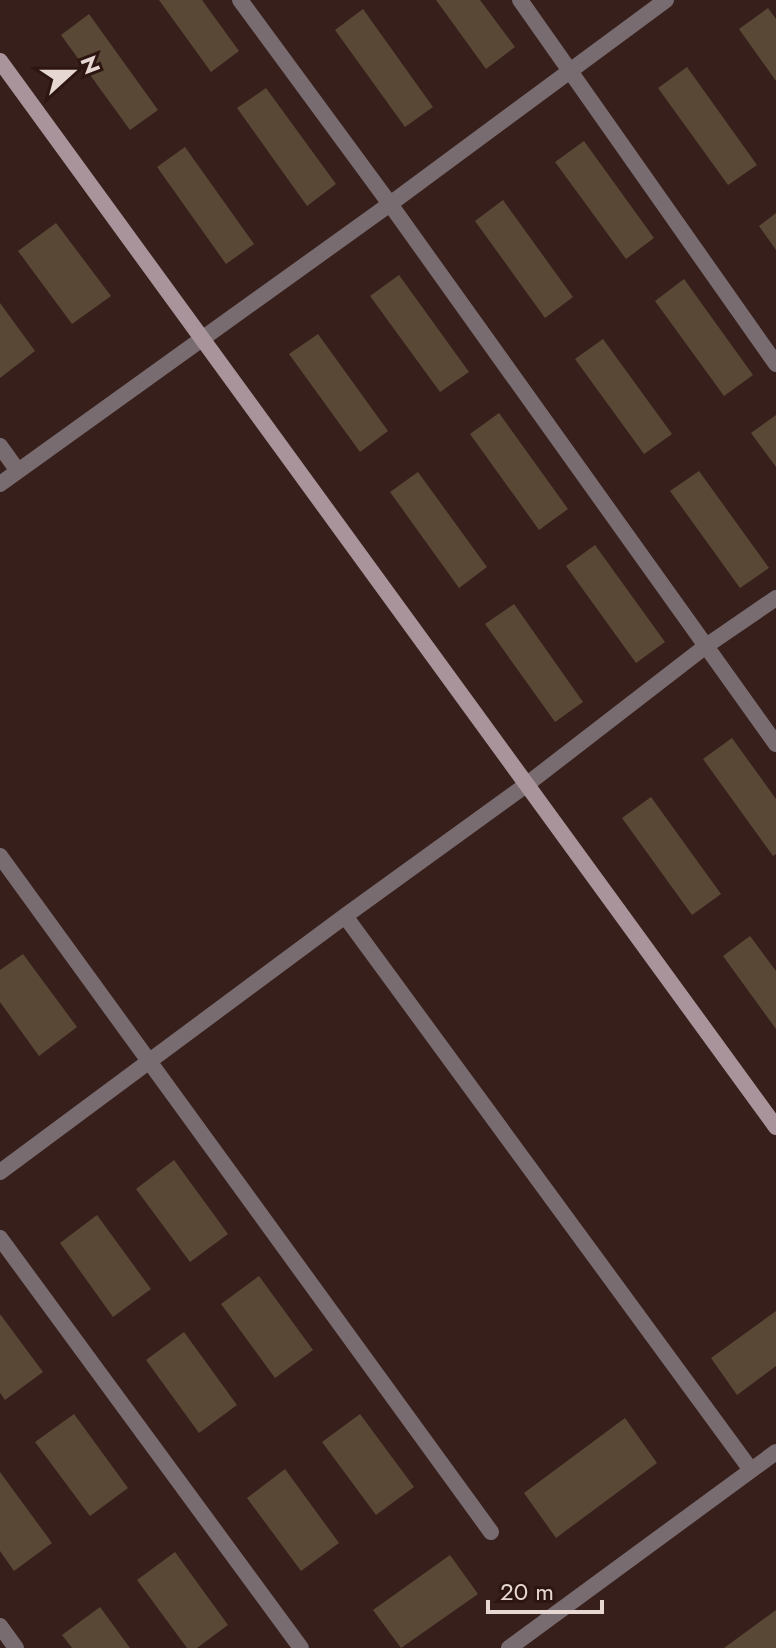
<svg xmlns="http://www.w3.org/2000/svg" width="776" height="1648" viewBox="0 0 776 1648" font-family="Jost,sans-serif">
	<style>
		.building { fill: #5a4836 }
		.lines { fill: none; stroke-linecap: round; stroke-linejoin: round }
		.street { stroke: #796c70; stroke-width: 16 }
		.secondary { stroke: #a8949a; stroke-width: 16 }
	</style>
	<rect width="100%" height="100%" fill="#371f1b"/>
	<!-- building -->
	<path class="building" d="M 159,0 L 202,0 L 239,51 L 211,72 Z
		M 436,0 L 480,0 L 515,47 L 486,69 Z
		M 768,8 L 776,19 L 776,81 L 739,29 Z
		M 363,9 L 433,107 L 405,127 L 335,30 Z
		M 89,14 L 158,110 L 130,130 L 61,35 Z
		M 687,67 L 757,165 L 728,185 L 658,88 Z
		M 266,88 L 336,184 L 307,206 L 237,108 Z
		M 584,141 L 654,238 L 626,259 L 555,162 Z
		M 185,147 L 254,244 L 226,264 L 157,167 Z
		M 503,200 L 573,297 L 545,318 L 475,221 Z
		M 776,213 L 776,250 L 759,226 Z
		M 56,223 L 111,296 L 72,324 L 18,251 Z
		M 399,275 L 469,372 L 440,392 L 370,296 Z
		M 684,279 L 753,375 L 724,396 L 655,301 Z
		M 0,303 L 35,351 L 0,378 Z
		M 318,334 L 388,431 L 360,452 L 289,354 Z
		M 603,339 L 672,434 L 644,454 L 575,359 Z
		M 499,413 L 568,509 L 539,530 L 470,434 Z
		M 776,415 L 776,467 L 751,433 Z
		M 699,471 L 769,568 L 740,588 L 670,491 Z
		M 418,472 L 487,567 L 459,588 L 390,492 Z
		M 595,545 L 665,642 L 636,663 L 566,566 Z
		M 514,604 L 583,702 L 555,722 L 485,624 Z
		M 732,738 L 776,799 L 776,854 L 773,856 L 703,759 Z
		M 651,797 L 721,894 L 692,915 L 622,818 Z
		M 750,936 L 776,971 L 776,1029 L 723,956 Z
		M 23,954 L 77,1027 L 39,1056 L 0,1002 L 0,970 Z
		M 174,1160 L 228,1234 L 190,1262 L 136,1189 Z
		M 97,1215 L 151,1289 L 113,1317 L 60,1243 Z
		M 259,1276 L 313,1350 L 275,1378 L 221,1304 Z
		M 776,1311 L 776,1366 L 737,1395 L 711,1358 Z
		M 0,1314 L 43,1372 L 5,1400 L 0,1393 Z
		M 184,1332 L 237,1405 L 199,1433 L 146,1360 Z
		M 74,1414 L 128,1488 L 90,1516 L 35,1442 Z
		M 360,1414 L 414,1487 L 376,1515 L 322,1442 Z
		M 625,1418 L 657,1463 L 556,1538 L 524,1493 Z
		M 285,1469 L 339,1543 L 301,1571 L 247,1498 Z
		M 0,1472 L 52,1543 L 14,1571 L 0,1551 Z
		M 175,1552 L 228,1625 L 197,1648 L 187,1648 L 137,1580 Z
		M 450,1555 L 478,1594 L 401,1648 L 373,1610 Z
		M 100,1607 L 130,1648 L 72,1648 L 62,1635 Z
		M 776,1610 L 776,1648 L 724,1648 Z"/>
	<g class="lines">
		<!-- street -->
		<path class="street" d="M 240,0 L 390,204 L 776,744
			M 520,0 L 776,364
			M 0,446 L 18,471
			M 0,484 L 390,204 L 666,0
			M 0,856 L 491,1532
			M 345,916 L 751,1470
			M 0,1172 L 345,916 L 526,785 L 706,646 L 776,598
			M 0,1238 L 301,1648
			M 0,1626 L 16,1648
			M 509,1648 L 776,1452"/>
		<!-- secondary -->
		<path class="secondary" d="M 0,61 C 261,415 516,773 776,1127"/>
	</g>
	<!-- north arrow -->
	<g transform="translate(72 72) rotate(69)" stroke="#2d1612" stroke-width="6" paint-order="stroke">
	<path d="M0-6L14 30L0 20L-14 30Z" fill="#e7d7d3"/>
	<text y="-12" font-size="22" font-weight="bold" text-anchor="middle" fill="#e7d7d3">N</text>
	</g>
	<!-- scale -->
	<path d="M488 1600v12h114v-12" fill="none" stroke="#e7d7d3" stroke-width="4"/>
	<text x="500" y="1600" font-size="24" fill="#e7d7d3" stroke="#2d1612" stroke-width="6" paint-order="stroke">20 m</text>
</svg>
